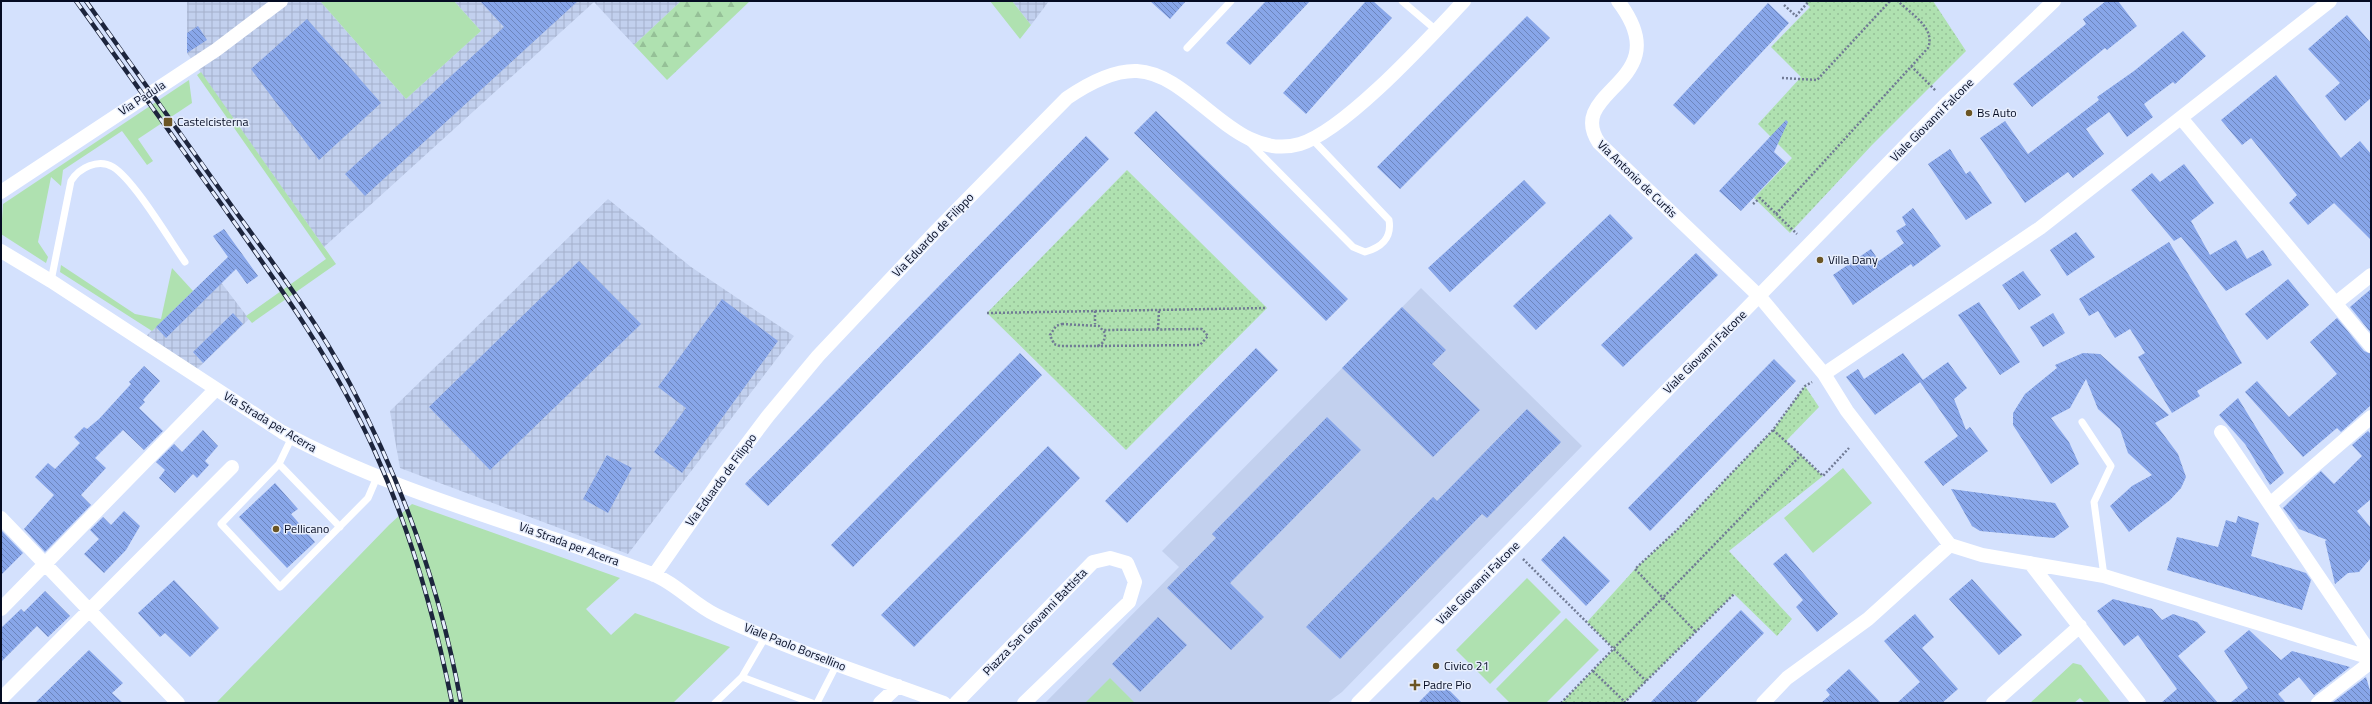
<svg xmlns="http://www.w3.org/2000/svg" width="2372" height="704" viewBox="0 0 2372 704" font-family="'Titillium Web',sans-serif">
	<style>
		.built { fill: #c2d0ee }
		.industrial { fill: url(#industrial-grid) }
		.grass { fill: #afe1b0 }
		.forest { fill: url(#forest-firs) }
		.park { fill: url(#park-dots) }
		.building { fill: url(#building-back-hatch) }
		.lines { fill: none; stroke-linecap: round; stroke-linejoin: round }
		.path { stroke: #707a94; stroke-width: 2.5; stroke-dasharray: 2 2; stroke-linecap: butt }
		.service { stroke: #fff; stroke-width: 7 }
		.minor { stroke: #fff; stroke-width: 14 }
		.rail-casing { stroke: #1d253d; stroke-width: 4.5 }
		.rail { stroke: #e7eefd; stroke-width: 3; stroke-dasharray: 9; stroke-linecap: butt }
		.poi-dot { fill: #6b5524; stroke: #e7eefd; stroke-width: 1.5 }
		.labels { text-anchor: middle; stroke-width: 3; stroke-linejoin: round; paint-order: stroke }
		.street-label { font-size: 12px; fill: #040b22; stroke: #e7eefd }
		.poi-label { font-size: 12px; fill: #040b22; stroke: #e7eefd; text-anchor: start }
	</style>
	<defs>
		<pattern id="industrial-grid" width="8" height="8" patternUnits="userSpaceOnUse"><rect width="8" height="8" fill="#c2d0ee"/><path d="M0 4h8M4 0v8" fill="none" stroke="#a5b1cc"/></pattern>
		<pattern id="forest-firs" width="22" height="20" patternUnits="userSpaceOnUse"><rect width="22" height="20" fill="#afe1b0"/><path d="M5 1l3.5 6h-7zM16 11l3.5 6h-7z" fill="#95c097"/></pattern>
		<pattern id="park-dots" width="8" height="8" patternUnits="userSpaceOnUse"><rect width="8" height="8" fill="#afe1b0"/><path d="M2 2h.1M6 6h.1" fill="none" stroke="#95c097" stroke-width="1.8" stroke-linecap="round"/></pattern>
		<pattern id="building-back-hatch" width="6" height="6" patternUnits="userSpaceOnUse"><rect width="6" height="6" fill="#88a6e9"/><path d="M-1 5l2 2M0 0l6 6M5-1l2 2" fill="none" stroke="#6d85bc"/></pattern>
	</defs>
	<rect width="100%" height="100%" fill="#d4e1fd"/>
	<!-- built -->
	<path class="built" d="M 1421,288 L 1582,446 L 1342,692 L 1327,703 L 1045,703 L 1179,567 L 1162,551 Z"/>
	<!-- industrial -->
	<path class="industrial" d="M 187,1 L 320,1 L 406,99 L 481,31 L 454,1 L 681,1 L 634,45 L 594,2 L 324,247 L 187,53 Z
		M 1012,1 L 1049,1 L 1031,25 Z
		M 608,199 L 691,267 L 794,336 L 628,554 L 400,468 L 390,411 Z
		M 213,272 L 249,319 L 195,371 L 143,339 Z"/>
	<!-- grass -->
	<path class="grass" d="M 320,1 L 454,1 L 481,31 L 406,99 Z
		M 990,1 L 1012,1 L 1031,25 L 1020,39 Z
		M 201,72 L 336,264 L 252,323 L 246,316 L 326,259 L 197,75 Z
		M 189,80 L 192,103 L 138,139 L 153,161 L 147,165 L 122,131 L 63,170 L 61,186 L 51,177 L 38,242 L 48,257 L 46,263 L 1,234 L 3,204 Z
		M 61,265 L 135,314 L 161,319 L 172,268 L 193,291 L 152,331 L 60,272 Z
		M 1843,468 L 1872,503 L 1813,553 L 1784,518 Z
		M 412,504 L 620,578 L 586,609 L 611,635 L 635,613 L 730,647 L 673,703 L 216,703 L 389,525 Z
		M 1527,578 L 1561,612 L 1490,684 L 1456,650 Z
		M 1566,618 L 1599,650 L 1546,703 L 1510,703 L 1496,689 Z
		M 2073,663 L 2081,665 L 2111,703 L 2085,703 L 2080,698 L 2074,703 L 2030,703 Z
		M 1110,678 L 1135,703 L 1085,703 Z"/>
	<!-- forest -->
	<path class="forest" d="M 681,1 L 750,1 L 667,80 L 634,45 Z"/>
	<!-- park -->
	<path class="park" d="M 1804,1 L 1933,1 L 1966,51 L 1872,145 L 1790,233 L 1754,198 L 1792,158 L 1758,124 L 1801,77 L 1771,47 L 1810,7 Z
		M 1127,170 L 1267,308 L 1126,450 L 987,313 Z
		M 1805,386 L 1819,407 L 1786,441 L 1823,476 L 1729,551 L 1792,619 L 1777,636 L 1734,594 L 1624,703 L 1561,703 L 1614,649 L 1587,622 L 1635,569 L 1678,529 L 1773,430 Z"/>
	<!-- building -->
	<path class="building" d="M 480,1 L 578,1 L 365,196 L 345,174 L 504,27 Z
		M 1150,1 L 1186,1 L 1170,19 Z
		M 1266,1 L 1310,1 L 1250,65 L 1226,43 Z
		M 1366,1 L 1373,1 L 1392,18 L 1306,114 L 1283,93 Z
		M 2106,1 L 2118,1 L 2137,26 L 2107,50 L 2105,48 L 2032,107 L 2013,84 L 2086,24 L 2083,19 Z
		M 1768,3 L 1789,23 L 1694,125 L 1673,105 Z
		M 2347,15 L 2371,43 L 2371,98 L 2345,121 L 2325,96 L 2340,83 L 2308,49 Z
		M 1527,16 L 1550,38 L 1400,189 L 1377,167 Z
		M 307,19 L 381,103 L 319,160 L 251,69 Z
		M 198,26 L 207,40 L 187,53 L 187,33 Z
		M 2183,31 L 2206,56 L 2175,84 L 2173,82 L 2144,104 L 2153,117 L 2127,137 L 2109,112 L 2086,129 L 2104,154 L 2073,178 L 2068,172 L 2025,203 L 1980,138 L 2005,121 L 2028,154 L 2099,100 L 2097,97 L 2134,71 Z
		M 2276,75 L 2341,158 L 2360,141 L 2371,154 L 2371,240 L 2334,203 L 2308,225 L 2289,203 L 2297,195 L 2251,138 L 2242,145 L 2221,120 Z
		M 1156,111 L 1348,299 L 1326,321 L 1134,133 Z
		M 1786,120 L 1788,122 L 1774,152 L 1786,163 L 1741,211 L 1719,191 Z
		M 1086,136 L 1109,159 L 768,506 L 745,484 Z
		M 1950,149 L 1966,174 L 1970,171 L 1992,203 L 1966,220 L 1928,164 Z
		M 2184,164 L 2214,203 L 2191,221 L 2210,255 L 2236,240 L 2247,259 L 2263,250 L 2272,265 L 2226,291 L 2181,237 L 2174,241 L 2131,190 L 2152,173 L 2160,182 Z
		M 1524,180 L 1546,203 L 1450,292 L 1428,268 Z
		M 1913,208 L 1941,246 L 1913,267 L 1911,264 L 1853,305 L 1833,275 L 1871,249 L 1879,261 L 1904,243 L 1896,231 L 1906,225 L 1902,217 Z
		M 1610,214 L 1633,238 L 1536,330 L 1513,306 Z
		M 224,229 L 258,276 L 247,284 L 236,269 L 166,338 L 156,327 L 228,257 L 213,236 Z
		M 2076,232 L 2095,257 L 2067,276 L 2050,250 Z
		M 2169,242 L 2242,363 L 2197,391 L 2200,396 L 2172,413 L 2138,357 L 2145,353 L 2130,329 L 2115,338 L 2098,311 L 2089,316 L 2079,299 Z
		M 1696,253 L 1718,275 L 1623,367 L 1601,345 Z
		M 579,261 L 641,324 L 490,470 L 429,407 Z
		M 2023,271 L 2041,295 L 2019,310 L 2002,285 Z
		M 2288,279 L 2309,305 L 2267,340 L 2245,314 Z
		M 2371,289 L 2371,333 L 2350,307 Z
		M 722,299 L 778,341 L 682,473 L 654,452 L 686,408 L 658,387 Z
		M 1979,302 L 2020,362 L 2000,375 L 1958,315 Z
		M 1402,307 L 1446,350 L 1432,364 L 1480,410 L 1433,457 L 1342,368 Z
		M 233,313 L 243,324 L 203,363 L 193,352 Z
		M 2053,313 L 2065,333 L 2043,347 L 2030,327 Z
		M 2337,318 L 2364,351 L 2371,354 L 2371,405 L 2341,432 L 2337,428 L 2303,457 L 2245,392 L 2257,381 L 2289,417 L 2337,374 L 2310,342 Z
		M 1256,348 L 1278,370 L 1127,523 L 1105,501 Z
		M 1020,353 L 1042,375 L 853,567 L 831,545 Z
		M 1903,353 L 1923,380 L 1875,415 L 1846,377 L 1858,369 L 1864,379 Z
		M 2083,353 L 2100,354 L 2169,415 L 2155,423 L 2178,454 L 2186,477 L 2181,488 L 2170,500 L 2129,532 L 2110,506 L 2132,486 L 2152,475 L 2128,453 L 2120,429 L 2098,409 L 2086,379 L 2070,408 L 2051,418 L 2069,442 L 2079,464 L 2051,484 L 2013,425 L 2013,413 L 2025,394 L 2057,368 L 2055,365 Z
		M 1774,359 L 1796,381 L 1650,531 L 1628,508 Z
		M 1948,362 L 1967,388 L 1954,399 L 1966,430 L 1970,427 L 1988,451 L 1943,486 L 1924,462 L 1958,436 L 1920,382 Z
		M 144,366 L 160,381 L 143,400 L 145,402 L 139,408 L 163,431 L 144,450 L 123,430 L 95,458 L 106,468 L 81,495 L 91,505 L 45,552 L 24,529 L 54,495 L 35,477 L 48,463 L 55,469 L 80,443 L 74,437 L 84,427 L 87,429 L 99,419 L 131,384 L 129,382 Z
		M 2238,398 L 2284,473 L 2270,485 L 2245,444 L 2219,415 Z
		M 1527,409 L 1561,442 L 1487,518 L 1482,514 L 1340,659 L 1306,627 L 1433,497 L 1437,501 Z
		M 1327,417 L 1361,450 L 1230,583 L 1264,617 L 1231,650 L 1167,588 L 1216,538 L 1212,534 Z
		M 203,430 L 218,446 L 205,461 L 209,465 L 197,478 L 193,474 L 175,493 L 159,478 L 165,470 L 156,462 L 174,444 L 182,452 Z
		M 2368,431 L 2371,434 L 2371,499 L 2357,511 L 2371,528 L 2371,558 L 2359,572 L 2348,573 L 2335,584 L 2325,541 L 2327,540 L 2299,529 L 2283,508 L 2321,471 L 2334,484 L 2362,456 L 2352,445 Z
		M 1048,446 L 1080,478 L 914,647 L 881,615 Z
		M 607,455 L 632,468 L 608,513 L 583,499 Z
		M 275,483 L 298,509 L 291,514 L 315,542 L 287,568 L 239,517 Z
		M 1951,489 L 2055,503 L 2069,527 L 2054,538 L 1980,531 L 1972,526 Z
		M 124,511 L 140,526 L 126,550 L 104,573 L 84,554 L 99,539 L 90,530 L 103,517 L 111,525 Z
		M 2238,516 L 2259,523 L 2251,556 L 2306,573 L 2311,580 L 2302,610 L 2167,570 L 2177,537 L 2218,547 L 2226,520 L 2236,523 Z
		M 1,530 L 23,553 L 1,575 Z
		M 1564,536 L 1610,581 L 1586,606 L 1541,560 Z
		M 1786,553 L 1838,614 L 1817,632 L 1796,607 L 1803,600 L 1773,564 Z
		M 1972,579 L 2022,635 L 1999,655 L 1949,599 Z
		M 174,580 L 219,628 L 190,657 L 165,633 L 160,637 L 138,613 Z
		M 45,591 L 70,616 L 48,637 L 37,626 L 1,662 L 1,628 L 21,609 L 24,612 Z
		M 2113,599 L 2152,609 L 2162,620 L 2173,614 L 2197,622 L 2206,632 L 2178,656 L 2218,703 L 2161,703 L 2177,689 L 2138,635 L 2124,646 L 2097,611 Z
		M 1741,610 L 1764,633 L 1695,703 L 1650,703 Z
		M 1915,614 L 1934,637 L 1922,648 L 1958,689 L 1942,703 L 1897,703 L 1920,682 L 1884,641 Z
		M 1158,617 L 1187,645 L 1140,692 L 1112,664 Z
		M 2249,630 L 2281,660 L 2292,651 L 2350,667 L 2314,695 L 2299,677 L 2278,694 L 2286,703 L 2230,703 L 2248,688 L 2224,651 Z
		M 89,650 L 123,683 L 112,693 L 123,703 L 35,703 Z
		M 1849,669 L 1881,703 L 1821,703 L 1830,695 L 1826,690 Z
		M 2366,677 L 2371,694 L 2371,703 L 2332,703 Z
		M 1440,681 L 1462,703 L 1418,703 Z"/>
	<g class="lines">
		<!-- path -->
		<path class="path" d="M 1784,5 L 1796,16 L 1809,1
			M 1911,66 L 1936,91
			M 1782,78 L 1817,80 L 1890,1
			M 1753,204 L 1760,198 L 1797,234
			M 1776,214 L 1928,48 C 1936,28 1911,14 1898,1
			M 1095,311 L 1095,324
			M 987,313 L 1267,308
			M 1062,324 L 1099,326 L 1105,333 C 1105,339 1104,344 1097,346 L 1060,346 L 1054,344 L 1050,335 L 1056,326 Z
			M 1158,329 L 1159,310
			M 1097,346 L 1200,345 L 1208,336 L 1202,329 L 1104,330
			M 1773,430 L 1801,455
			M 1523,559 L 1646,681
			M 1695,631 L 1635,569 L 1678,529 L 1773,430 L 1805,386 L 1812,382
			M 1593,671 L 1625,702
			M 1561,703 L 1801,455 L 1823,476 L 1849,448
			M 1624,703 L 1734,594"/>
		<!-- service -->
		<path class="service" d="M 1402,1 L 1436,30
			M 1187,48 L 1231,1
			M 1249,142 L 1353,247 L 1365,252 C 1382,247 1392,238 1389,220 L 1312,139
			M 51,281 L 71,181 C 79,168 98,158 113,167 C 134,180 169,239 185,262
			M 2082,422 L 2111,466 L 2094,502 L 2104,576
			M 292,437 L 279,464 L 221,524 L 280,587 L 368,498 L 377,477
			M 279,464 L 340,527
			M 742,677 L 812,703
			M 715,703 L 742,677 L 766,636
			M 817,703 L 837,664"/>
		<!-- minor -->
		<path class="minor" d="M 1618,1 C 1681,83 1563,89 1599,143 L 1760,297 L 1824,374 L 1847,411 L 1950,545 L 1982,555 L 2104,576 L 2371,658
			M 2181,118 L 2371,346
			M 1,192 L 216,50 L 281,1
			M 1,251 L 51,281 L 282,432 C 398,495 529,526 652,574 C 676,583 693,604 716,615 C 789,650 868,675 944,703
			M 2336,303 L 2371,275
			M 1824,374 L 2040,228 L 2330,1
			M 2221,432 L 2371,654
			M 2270,504 L 2371,417
			M 1,518 L 178,703
			M 2030,563 L 2139,703
			M 654,575 L 725,473 L 768,416 L 818,356 L 936,231 L 1067,98 C 1086,85 1113,70 1137,71 C 1194,74 1234,163 1300,144 C 1346,130 1429,38 1464,1
			M 1,609 L 216,389
			M 1,699 L 232,467
			M 880,703 L 898,686
			M 956,703 L 1093,562 L 1110,558 L 1127,563 L 1135,582 L 1129,602 L 1024,703
			M 1358,703 L 1512,549 L 1948,102 L 2054,1
			M 1763,703 L 1787,678 L 1868,619 L 1950,545
			M 1993,703 L 2080,626
			M 2318,703 L 2371,662"/>
		<defs>
			<path id="rail" d="M 76,1 C 125,69 173,137 222,205 C 278,284 335,363 375,452 C 411,532 435,617 452,703
				M 86,1 C 136,71 186,141 236,212 C 276,267 318,323 350,384 C 403,484 441,591 461,703"/>
		</defs>
		<!-- rail casing -->
		<use href="#rail" class="rail-casing"/>
		<!-- rail -->
		<use href="#rail" class="rail"/>
	</g>
	<!-- markers -->
	<g class="poi-dot">
		<circle cx="1969" cy="113" r="4"/>
		<rect x="163" y="117" width="10" height="10" rx="2"/>
		<circle cx="1820" cy="260" r="4"/>
		<circle cx="276" cy="529" r="4"/>
		<circle cx="1436" cy="666" r="4"/>
		<path d="M1413 679h4v4h4v4h-4v4h-4v-4h-4v-4h4z"/>
	</g>
	<g class="labels">
		<!-- street labels -->
		<g class="street-label">
			<text transform="translate(142 98) rotate(-33)" y="4">Via Padula</text>
			<text transform="translate(1932 120) rotate(-45)" y="4">Viale Giovanni Falcone</text>
			<text transform="translate(1637 179) rotate(44)" y="4">Via Antonio de Curtis</text>
			<text transform="translate(933 235) rotate(-46)" y="4">Via Eduardo de Filippo</text>
			<text transform="translate(1705 352) rotate(-45)" y="4">Viale Giovanni Falcone</text>
			<text transform="translate(270 422) rotate(31)" y="4">Via Strada per Acerra</text>
			<text transform="translate(721 480) rotate(-54)" y="4">Via Eduardo de Filippo</text>
			<text transform="translate(569 544) rotate(20)" y="4">Via Strada per Acerra</text>
			<text transform="translate(1478 583) rotate(-45)" y="4">Viale Giovanni Falcone</text>
			<text transform="translate(1035 622) rotate(-46)" y="4">Piazza San Giovanni Battista</text>
			<text transform="translate(795 647) rotate(22)" y="4">Viale Paolo Borsellino</text>
		</g>
		<!-- poi labels -->
		<g class="poi-label">
			<text x="1977" y="117">Bs Auto</text>
			<text x="177" y="126">Castelcisterna</text>
			<text x="1828" y="264">Villa Dany</text>
			<text x="284" y="533">Pellicano</text>
			<text x="1444" y="670">Civico 21</text>
			<text x="1423" y="689">Padre Pio</text>
		</g>
	</g>
	<!-- border -->
	<rect width="2372" height="704" fill="none" stroke="#040b22" stroke-width="4"/>
</svg>
